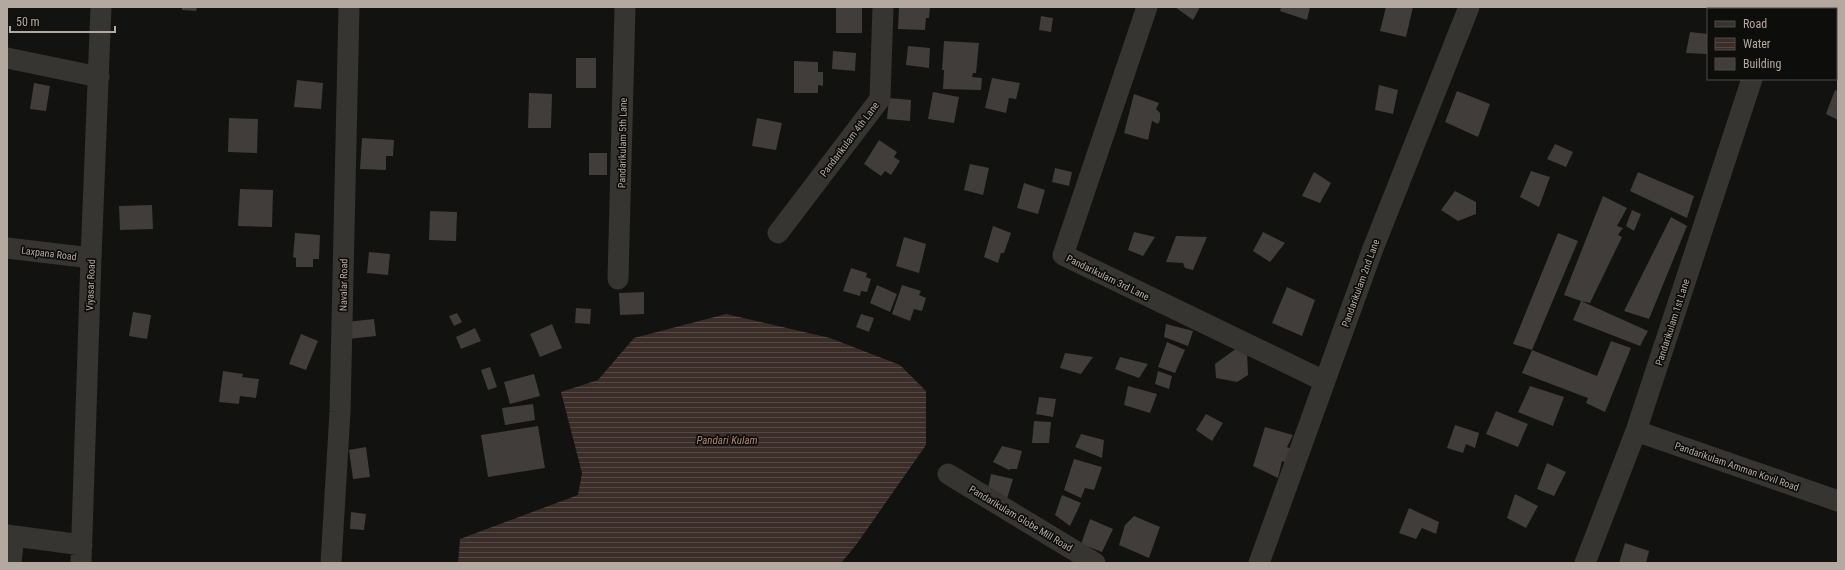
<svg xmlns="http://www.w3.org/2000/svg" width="1845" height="570" viewBox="0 0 1845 570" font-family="'Roboto Condensed',sans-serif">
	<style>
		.water { fill: url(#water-rules) }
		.building { fill: #403d3a }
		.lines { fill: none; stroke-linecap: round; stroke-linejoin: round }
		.minor { stroke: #373531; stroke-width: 21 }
		.labels { text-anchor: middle; stroke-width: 3.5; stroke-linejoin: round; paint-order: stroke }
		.street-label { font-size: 10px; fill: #b4a9a1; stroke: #0d0d0b }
		.water-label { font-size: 11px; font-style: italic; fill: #b18375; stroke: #0d0d0b }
	</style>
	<defs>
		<pattern id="water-rules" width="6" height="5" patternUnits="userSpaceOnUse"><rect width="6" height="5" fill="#3b2e29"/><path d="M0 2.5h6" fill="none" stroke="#554945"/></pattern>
	</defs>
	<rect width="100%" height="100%" fill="#121210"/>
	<!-- water -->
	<path class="water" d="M 726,314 L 830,338 L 900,365 L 926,391 L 926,445 L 856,545 L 841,563 L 458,563 L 460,539 L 578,495 L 582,473 L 561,392 L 598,380 L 634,338 Z"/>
	<!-- building -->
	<path class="building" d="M 182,7 L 197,7 L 196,11 L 182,10 Z
		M 899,7 L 930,7 L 929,18 L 926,18 L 925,30 L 898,29 Z
		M 1175,7 L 1200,7 L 1193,20 Z
		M 1281,7 L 1310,7 L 1307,20 L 1280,11 Z
		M 1386,7 L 1413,7 L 1406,37 L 1380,31 Z
		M 836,8 L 862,8 L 862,33 L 836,33 Z
		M 1041,16 L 1053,18 L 1051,32 L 1039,30 Z
		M 1690,32 L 1708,34 L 1708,54 L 1686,53 Z
		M 944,41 L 979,43 L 976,73 L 973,73 L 972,77 L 982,78 L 981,90 L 943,89 L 944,70 L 942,70 Z
		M 908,46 L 930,48 L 929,68 L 906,65 Z
		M 833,51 L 856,53 L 855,71 L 832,69 Z
		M 576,58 L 596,58 L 596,88 L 576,88 Z
		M 794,61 L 818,62 L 818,72 L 823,72 L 823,86 L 818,85 L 818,93 L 794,93 Z
		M 992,78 L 1020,83 L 1016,99 L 1009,98 L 1006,113 L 985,108 Z
		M 297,80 L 323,83 L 321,109 L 294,107 Z
		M 34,83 L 50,86 L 46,111 L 30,109 Z
		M 1379,85 L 1398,90 L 1393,114 L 1375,110 Z
		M 1835,90 L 1838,91 L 1838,120 L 1826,114 Z
		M 1457,91 L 1490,104 L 1478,137 L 1445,122 Z
		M 933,92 L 959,97 L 954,123 L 928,119 Z
		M 529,93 L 552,94 L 551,128 L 528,128 Z
		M 1134,94 L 1159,103 L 1156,109 L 1160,113 L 1160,120 L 1158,124 L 1152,121 L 1148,140 L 1124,133 Z
		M 889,98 L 911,100 L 910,121 L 887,119 Z
		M 229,118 L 258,119 L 257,153 L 228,152 Z
		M 757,118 L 782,123 L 776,150 L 752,146 Z
		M 362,138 L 394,140 L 393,156 L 386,156 L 386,170 L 360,169 Z
		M 879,140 L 897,152 L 894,157 L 900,161 L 891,175 L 885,171 L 881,176 L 864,164 Z
		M 1555,144 L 1573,152 L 1566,167 L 1547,159 Z
		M 589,153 L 607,153 L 607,175 L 589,175 Z
		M 970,164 L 989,168 L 983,195 L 964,190 Z
		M 1055,168 L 1072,172 L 1069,186 L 1052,182 Z
		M 1531,171 L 1550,177 L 1539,207 L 1520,197 Z
		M 1314,172 L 1331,183 L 1320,203 L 1302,196 Z
		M 1638,172 L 1694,196 L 1687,218 L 1630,191 Z
		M 1024,183 L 1045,190 L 1038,214 L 1017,208 Z
		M 240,189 L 273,190 L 272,227 L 238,226 Z
		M 1455,191 L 1476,202 L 1476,214 L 1458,221 L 1441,210 Z
		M 1603,196 L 1627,208 L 1617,226 L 1623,228 L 1618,235 L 1622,237 L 1590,303 L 1581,301 L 1648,331 L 1640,346 L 1573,320 L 1581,301 L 1564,295 Z
		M 152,205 L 153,229 L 120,230 L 119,206 Z
		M 1632,210 L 1641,214 L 1634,231 L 1626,226 Z
		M 430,211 L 457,212 L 456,241 L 429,240 Z
		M 1671,217 L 1687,226 L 1649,319 L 1624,311 Z
		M 993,226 L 1011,233 L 1004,253 L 1001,253 L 998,263 L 984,257 Z
		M 1134,232 L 1155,237 L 1143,256 L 1128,250 Z
		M 1263,232 L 1285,243 L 1270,262 L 1253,251 Z
		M 295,233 L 320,235 L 319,259 L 313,259 L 313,267 L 296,267 L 296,258 L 293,257 Z
		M 1558,233 L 1578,241 L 1532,350 L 1513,344 Z
		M 1176,236 L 1207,237 L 1193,270 L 1185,268 L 1183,263 L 1166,262 Z
		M 904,237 L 926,244 L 919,273 L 896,266 Z
		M 369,252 L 390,254 L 388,275 L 367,273 Z
		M 851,268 L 867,273 L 866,277 L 871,279 L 867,292 L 861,291 L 860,296 L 843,291 Z
		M 877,285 L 897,294 L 890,312 L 870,303 Z
		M 902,285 L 921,291 L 919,295 L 926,298 L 922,311 L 914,309 L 910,321 L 892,314 Z
		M 1287,287 L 1315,300 L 1302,336 L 1272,323 Z
		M 644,292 L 644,314 L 620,315 L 619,293 Z
		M 576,308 L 591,309 L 590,324 L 575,323 Z
		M 133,312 L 151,315 L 147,339 L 129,336 Z
		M 457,313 L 462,322 L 454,326 L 449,316 Z
		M 861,314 L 874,318 L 869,332 L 856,327 Z
		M 374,319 L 376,336 L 348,339 L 346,322 Z
		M 552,324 L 562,348 L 540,357 L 530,334 Z
		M 1166,324 L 1193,331 L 1188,346 L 1164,337 Z
		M 475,328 L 481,341 L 461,349 L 456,337 Z
		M 301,334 L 318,341 L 306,370 L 289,364 Z
		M 1611,341 L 1631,348 L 1605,412 L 1586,403 L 1588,398 L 1522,373 L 1532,350 L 1597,376 Z
		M 1167,342 L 1185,350 L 1175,373 L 1158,367 Z
		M 1237,348 L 1247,350 L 1248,375 L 1237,382 L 1216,378 L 1215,364 Z
		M 1065,353 L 1093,357 L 1081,374 L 1060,368 Z
		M 1120,357 L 1148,364 L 1139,378 L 1115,369 Z
		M 490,367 L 497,387 L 488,390 L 481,370 Z
		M 223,371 L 243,374 L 242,377 L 259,379 L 256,398 L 240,396 L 239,404 L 219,402 Z
		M 1158,371 L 1172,376 L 1169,389 L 1155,384 Z
		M 534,374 L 540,396 L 510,404 L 504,382 Z
		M 1128,386 L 1157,394 L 1150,413 L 1124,405 Z
		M 1530,386 L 1564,397 L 1553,426 L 1518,412 Z
		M 1039,397 L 1056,399 L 1053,417 L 1036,414 Z
		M 533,404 L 535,420 L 505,425 L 502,408 Z
		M 1496,411 L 1528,424 L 1518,447 L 1486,434 Z
		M 1206,414 L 1223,423 L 1212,441 L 1196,430 Z
		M 1034,421 L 1051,422 L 1049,443 L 1032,443 Z
		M 1455,425 L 1479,433 L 1475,448 L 1466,444 L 1463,453 L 1447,448 Z
		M 538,426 L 545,468 L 488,477 L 481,435 Z
		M 1265,427 L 1293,435 L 1287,447 L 1291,449 L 1287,463 L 1282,461 L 1278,478 L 1253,466 Z
		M 1081,434 L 1104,440 L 1102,458 L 1075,447 Z
		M 1002,446 L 1022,451 L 1017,469 L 1010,469 L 1009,470 L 993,462 Z
		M 366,447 L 370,477 L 353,479 L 349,450 Z
		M 1074,459 L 1102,467 L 1094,490 L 1085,488 L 1081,498 L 1064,490 Z
		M 1547,463 L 1566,472 L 1554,496 L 1537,489 Z
		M 991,474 L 1013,479 L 1006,502 L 987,493 Z
		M 1515,494 L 1538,506 L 1526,528 L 1507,518 Z
		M 1062,495 L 1081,503 L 1070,526 L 1055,515 Z
		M 1409,508 L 1439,522 L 1436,534 L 1422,528 L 1416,539 L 1399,533 Z
		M 351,512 L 366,514 L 364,530 L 350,529 Z
		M 1134,516 L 1160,527 L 1149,558 L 1119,545 L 1125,525 Z
		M 1090,519 L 1113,529 L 1102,552 L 1081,544 Z
		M 1625,543 L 1649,551 L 1646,563 L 1619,563 Z"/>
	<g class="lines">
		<!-- minor -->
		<path class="minor" d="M 1147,7 L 1063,255 L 1324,381
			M 1774,9 L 1775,7
			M 7,58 L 99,77
			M 778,233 L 880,99 L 883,7
			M 7,248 L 91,258
			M 618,279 L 625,7
			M 1636,431 L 1838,501
			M 948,474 L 1095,563
			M 7,535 L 82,545
			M 11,563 L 14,536
			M 81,563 L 91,258 L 101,7
			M 331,563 L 340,412 L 349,7
			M 1259,563 L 1372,251 L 1469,7
			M 1585,563 L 1636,431 L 1752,79"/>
	</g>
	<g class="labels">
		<!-- street labels -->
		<g class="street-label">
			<text transform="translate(849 139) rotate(-53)" y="4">Pandarikulam 4th Lane</text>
			<text transform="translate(622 143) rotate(-89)" y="4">Pandarikulam 5th Lane</text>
			<text transform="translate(49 253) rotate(7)" y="4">Laxpana Road</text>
			<text transform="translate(1108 277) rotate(26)" y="4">Pandarikulam 3rd Lane</text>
			<text transform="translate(1360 283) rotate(-70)" y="4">Pandarikulam 2nd Lane</text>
			<text transform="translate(90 285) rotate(-88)" y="4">Viyasar Road</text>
			<text transform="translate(343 285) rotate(-89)" y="4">Navalar Road</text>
			<text transform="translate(1672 322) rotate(-72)" y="4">Pandarikulam 1st Lane</text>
			<text transform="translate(1737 466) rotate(19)" y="4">Pandarikulam Amman Kovil Road</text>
			<text transform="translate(1021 518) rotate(31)" y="4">Pandarikulam Globe Mill Road</text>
		</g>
		<!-- water labels -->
		<g class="water-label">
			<text x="727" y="444">Pandari Kulam</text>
		</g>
	</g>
	<!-- border -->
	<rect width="1845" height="570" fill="none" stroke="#b4a9a1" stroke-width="16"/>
	<!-- legend -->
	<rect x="1707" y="8" width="130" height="72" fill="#0d0d0b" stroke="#504b47"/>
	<rect x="1715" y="21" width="20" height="6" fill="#373531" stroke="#504b47"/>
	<text x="1743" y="28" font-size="12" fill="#b4a9a1">Road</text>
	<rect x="1715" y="38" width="20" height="12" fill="url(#water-rules)" stroke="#504b47"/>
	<text x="1743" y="48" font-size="12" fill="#b4a9a1">Water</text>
	<rect x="1715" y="58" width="20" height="12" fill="#403d3a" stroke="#504b47"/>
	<text x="1743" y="68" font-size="12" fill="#b4a9a1">Building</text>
	<!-- scale -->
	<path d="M10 26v6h105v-6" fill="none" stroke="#b4a9a1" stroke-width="2"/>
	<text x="16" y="26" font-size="12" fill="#b4a9a1" stroke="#0d0d0b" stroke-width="3" paint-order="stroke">50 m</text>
</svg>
